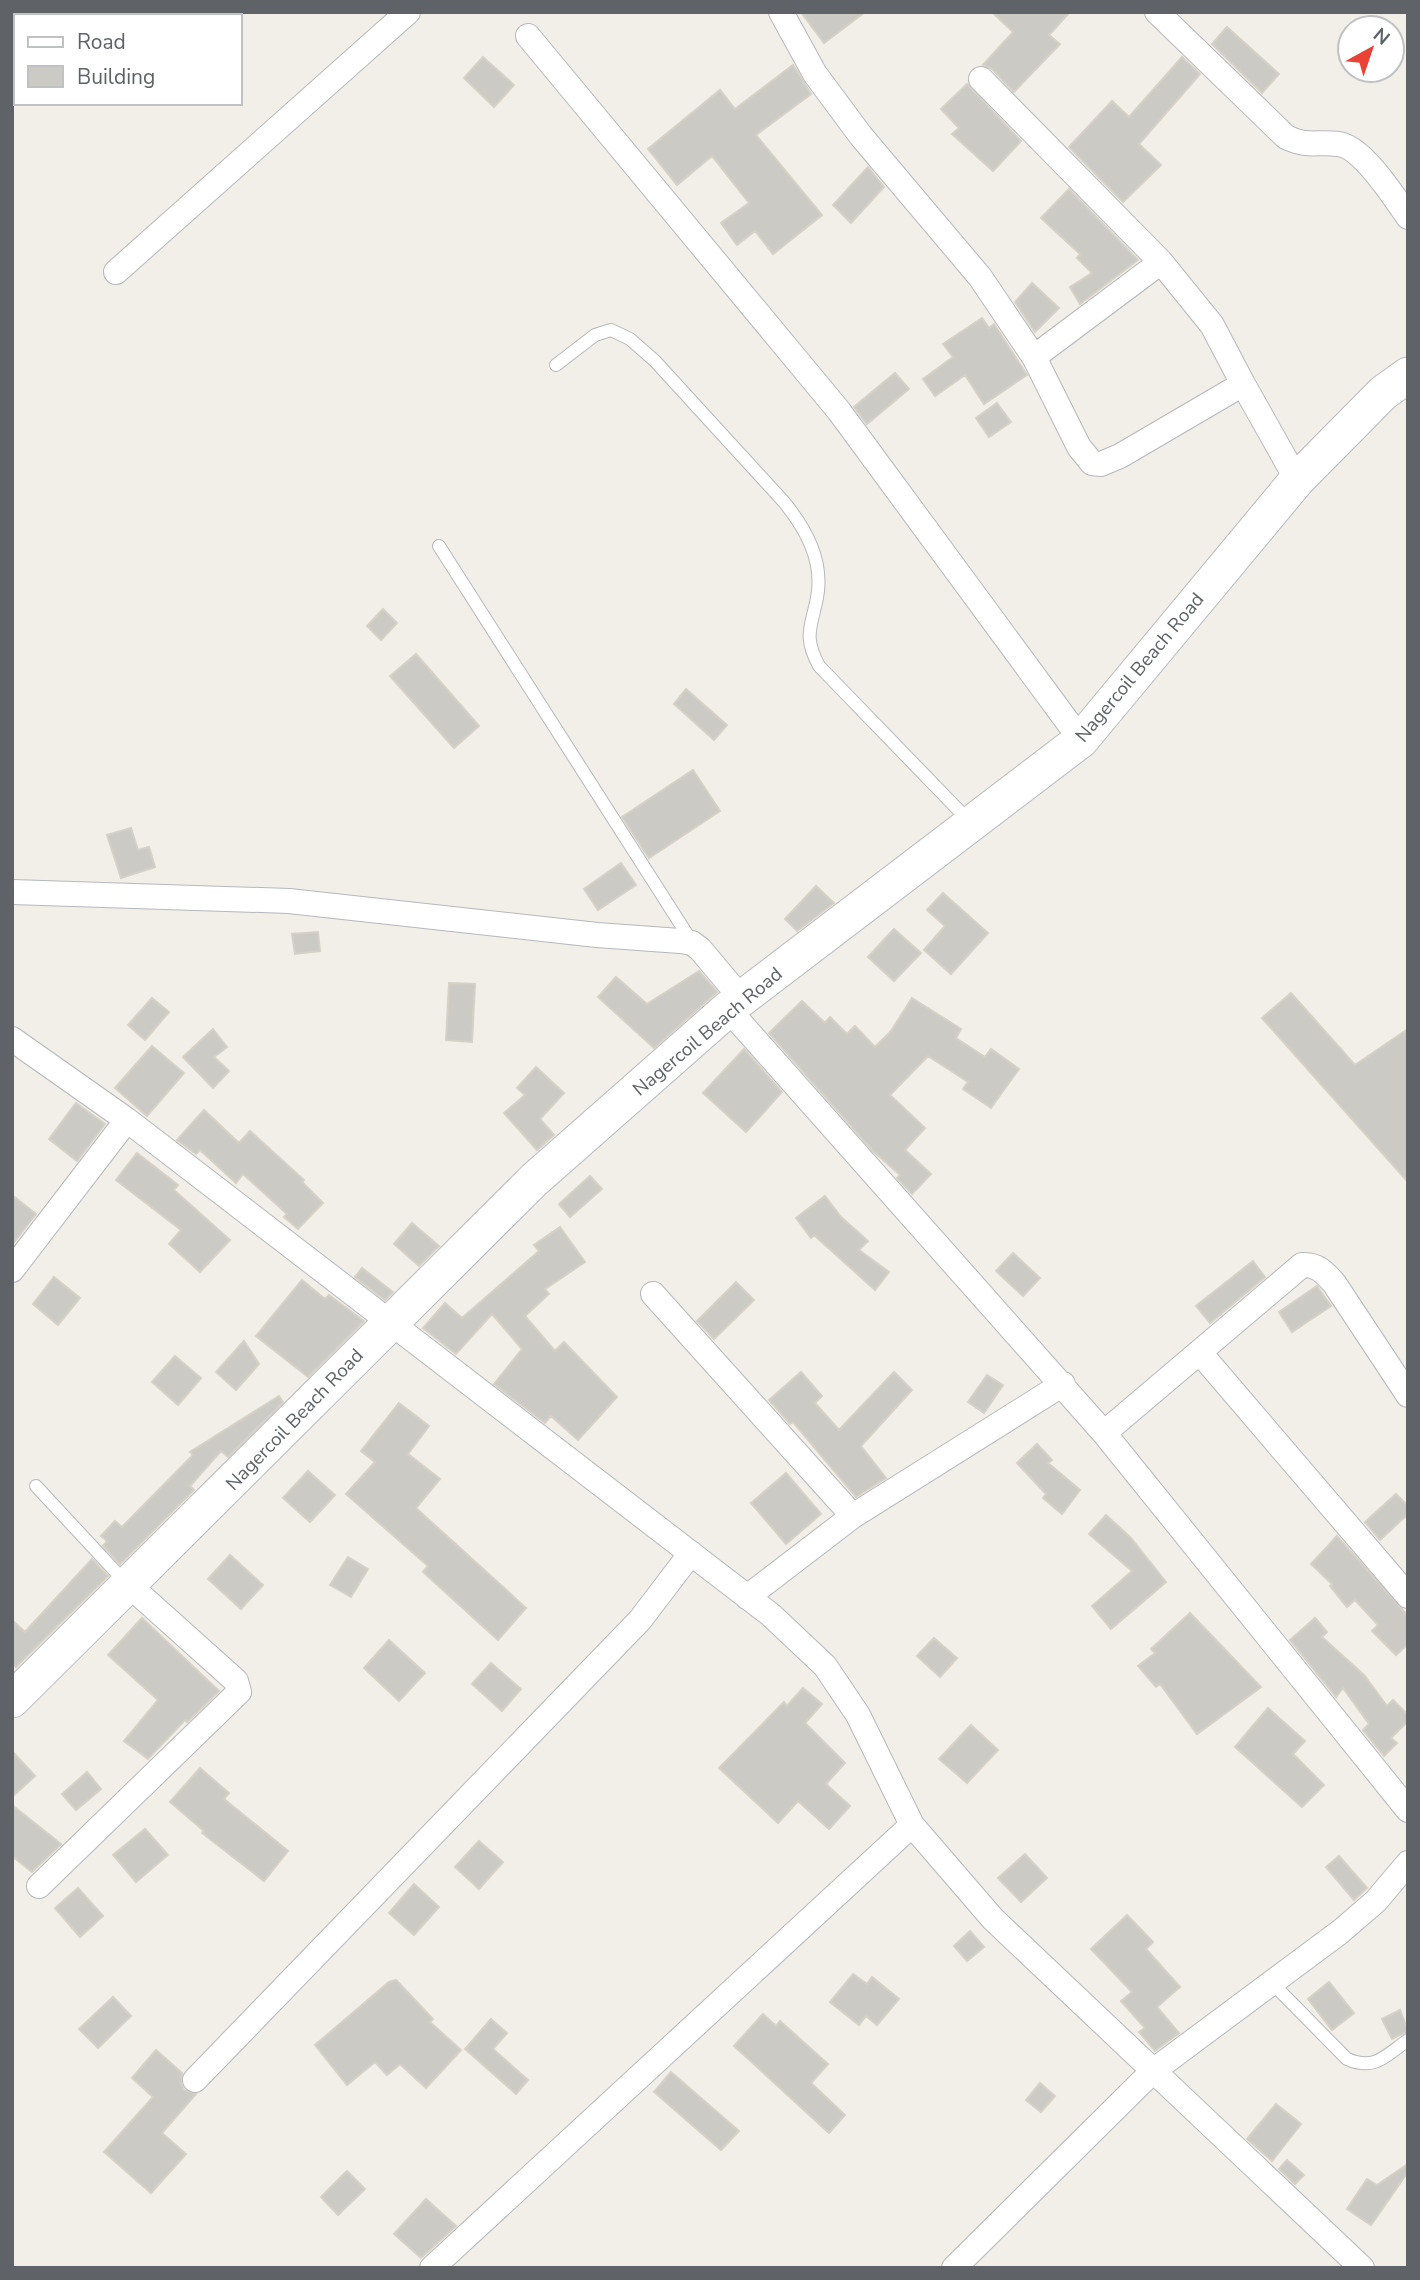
<svg xmlns="http://www.w3.org/2000/svg" width="1420" height="2280" viewBox="0 0 1420 2280" font-family="'Nunito Sans',sans-serif">
	<style>
		.building { fill: #cccac5; stroke: #d6d1c6; stroke-width: 2 }
		.lines { fill: none; stroke-linecap: round; stroke-linejoin: round }
		.service-casing { stroke: #b5b8bc; stroke-width: 14 }
		.minor-casing { stroke: #b5b8bc; stroke-width: 26 }
		.secondary-casing { stroke: #b6babf; stroke-width: 37 }
		.service { stroke: #fff; stroke-width: 12 }
		.minor { stroke: #fff; stroke-width: 24 }
		.secondary { stroke: #fff; stroke-width: 35 }
		.labels { text-anchor: middle; stroke-width: 5; stroke-linejoin: round; paint-order: stroke }
		.street-label { font-size: 19px; fill: #5f6368; stroke: #fff }
	</style>
	<rect width="100%" height="100%" fill="#f1efe8"/>
	<!-- building -->
	<path class="building" d="M 801,12 L 865,12 L 824,43 Z
		M 992,12 L 1070,12 L 1049,35 L 1060,44 L 1014,92 L 992,69 L 983,65 L 1013,32 Z
		M 1227,27 L 1279,74 L 1262,93 L 1212,44 Z
		M 483,57 L 514,85 L 494,107 L 464,78 Z
		M 1182,57 L 1200,74 L 1139,144 L 1161,165 L 1123,202 L 1069,147 L 1112,101 L 1129,117 Z
		M 793,65 L 811,94 L 756,135 L 822,215 L 773,254 L 755,231 L 737,245 L 721,223 L 749,203 L 712,156 L 677,185 L 648,149 L 720,90 L 735,109 Z
		M 967,84 L 1021,141 L 993,171 L 952,134 L 959,128 L 941,109 Z
		M 868,167 L 884,187 L 851,223 L 833,205 Z
		M 1069,189 L 1138,260 L 1080,304 L 1070,287 L 1092,273 L 1077,258 L 1080,254 L 1041,218 Z
		M 1032,283 L 1059,308 L 1035,332 L 1015,302 Z
		M 982,318 L 989,328 L 994,324 L 1027,375 L 984,404 L 965,375 L 935,396 L 923,379 L 953,357 L 943,344 Z
		M 895,373 L 909,389 L 867,424 L 854,407 Z
		M 997,403 L 1011,422 L 989,437 L 976,418 Z
		M 383,609 L 397,623 L 381,640 L 367,626 Z
		M 416,654 L 479,726 L 454,748 L 390,676 Z
		M 686,689 L 727,725 L 714,740 L 674,704 Z
		M 693,770 L 720,811 L 649,858 L 622,817 Z
		M 131,828 L 138,850 L 149,847 L 155,867 L 121,878 L 107,835 Z
		M 621,863 L 636,885 L 598,910 L 584,889 Z
		M 816,886 L 834,903 L 797,931 L 785,919 Z
		M 943,893 L 988,933 L 951,974 L 924,950 L 945,926 L 927,910 Z
		M 894,929 L 921,953 L 894,981 L 868,957 Z
		M 318,932 L 320,951 L 295,954 L 292,934 Z
		M 699,971 L 717,992 L 654,1048 L 598,997 L 616,977 L 647,1004 Z
		M 449,983 L 475,984 L 472,1042 L 446,1040 Z
		M 1291,993 L 1355,1065 L 1408,1029 L 1408,1182 L 1262,1018 Z
		M 152,998 L 169,1012 L 145,1040 L 128,1025 Z
		M 912,998 L 961,1029 L 956,1038 L 985,1057 L 991,1049 L 1019,1069 L 991,1108 L 963,1089 L 968,1082 L 928,1056 L 890,1095 L 925,1128 L 905,1150 L 931,1174 L 912,1194 L 897,1178 L 900,1175 L 873,1151 L 769,1033 L 802,1001 L 825,1023 L 830,1017 L 847,1034 L 855,1026 L 875,1047 L 891,1031 Z
		M 213,1029 L 227,1047 L 214,1057 L 229,1071 L 213,1088 L 183,1057 Z
		M 152,1046 L 184,1073 L 147,1116 L 115,1088 Z
		M 744,1049 L 782,1092 L 746,1132 L 703,1093 Z
		M 536,1067 L 564,1093 L 540,1119 L 554,1135 L 537,1150 L 504,1113 L 525,1095 L 517,1088 Z
		M 76,1103 L 105,1124 L 77,1161 L 49,1139 Z
		M 204,1110 L 239,1143 L 250,1131 L 304,1180 L 302,1182 L 323,1203 L 298,1229 L 284,1217 L 287,1214 L 243,1174 L 236,1183 L 200,1150 L 196,1154 L 177,1140 Z
		M 137,1153 L 178,1185 L 174,1190 L 230,1240 L 200,1272 L 169,1244 L 181,1230 L 116,1180 Z
		M 590,1176 L 602,1189 L 570,1217 L 559,1204 Z
		M 12,1195 L 36,1214 L 12,1245 Z
		M 825,1196 L 841,1217 L 868,1241 L 859,1250 L 889,1272 L 875,1290 L 814,1235 L 811,1238 L 796,1218 Z
		M 412,1223 L 439,1246 L 419,1266 L 394,1244 Z
		M 560,1227 L 585,1262 L 545,1289 L 549,1294 L 525,1316 L 555,1351 L 564,1342 L 617,1397 L 578,1440 L 551,1416 L 545,1423 L 494,1384 L 522,1349 L 492,1314 L 456,1354 L 423,1328 L 445,1303 L 462,1318 L 539,1251 L 534,1245 Z
		M 1013,1253 L 1040,1278 L 1023,1296 L 996,1271 Z
		M 1253,1261 L 1265,1277 L 1210,1323 L 1196,1306 Z
		M 362,1268 L 393,1292 L 385,1300 L 355,1277 Z
		M 54,1277 L 80,1298 L 58,1325 L 33,1304 Z
		M 302,1280 L 325,1299 L 329,1295 L 364,1321 L 308,1377 L 256,1336 Z
		M 736,1282 L 754,1300 L 714,1339 L 697,1321 Z
		M 1317,1286 L 1331,1306 L 1292,1332 L 1279,1312 Z
		M 244,1341 L 259,1364 L 236,1390 L 216,1372 Z
		M 175,1356 L 201,1378 L 178,1405 L 152,1382 Z
		M 801,1372 L 822,1396 L 815,1403 L 839,1430 L 894,1372 L 912,1390 L 861,1446 L 886,1478 L 856,1497 L 793,1422 L 790,1424 L 769,1400 Z
		M 987,1375 L 1003,1385 L 984,1413 L 968,1402 Z
		M 279,1396 L 283,1402 L 228,1457 L 221,1451 L 190,1486 L 194,1490 L 120,1564 L 103,1546 L 107,1541 L 101,1536 L 115,1521 L 122,1527 L 193,1455 L 190,1452 Z
		M 399,1403 L 429,1426 L 408,1454 L 440,1479 L 416,1508 L 526,1608 L 498,1640 L 423,1572 L 428,1566 L 346,1494 L 375,1462 L 361,1451 Z
		M 1037,1444 L 1052,1460 L 1048,1463 L 1080,1490 L 1062,1514 L 1043,1498 L 1046,1494 L 1017,1463 Z
		M 308,1471 L 335,1495 L 310,1522 L 283,1498 Z
		M 786,1473 L 821,1514 L 786,1544 L 751,1503 Z
		M 1396,1494 L 1408,1506 L 1408,1514 L 1380,1540 L 1365,1522 Z
		M 1106,1515 L 1131,1538 L 1166,1582 L 1111,1629 L 1092,1606 L 1132,1571 L 1089,1534 Z
		M 1337,1536 L 1408,1616 L 1408,1644 L 1396,1655 L 1372,1631 L 1378,1625 L 1355,1600 L 1347,1607 L 1330,1586 L 1332,1584 L 1311,1564 Z
		M 230,1555 L 263,1585 L 241,1609 L 208,1579 Z
		M 348,1557 L 368,1569 L 351,1597 L 330,1585 Z
		M 92,1559 L 108,1576 L 16,1667 L 12,1664 L 12,1620 L 25,1632 Z
		M 1190,1613 L 1261,1687 L 1197,1734 L 1160,1684 L 1156,1687 L 1138,1666 L 1155,1653 L 1151,1649 Z
		M 142,1618 L 219,1691 L 187,1722 L 185,1720 L 148,1759 L 124,1741 L 158,1700 L 108,1655 Z
		M 1315,1618 L 1327,1632 L 1322,1637 L 1364,1675 L 1387,1706 L 1393,1700 L 1408,1715 L 1408,1721 L 1391,1738 L 1397,1743 L 1384,1756 L 1363,1730 L 1369,1724 L 1343,1688 L 1336,1697 L 1290,1640 Z
		M 934,1638 L 957,1658 L 940,1677 L 917,1656 Z
		M 389,1640 L 425,1673 L 399,1701 L 364,1668 Z
		M 491,1663 L 521,1689 L 502,1711 L 472,1684 Z
		M 803,1688 L 822,1704 L 805,1723 L 845,1763 L 826,1784 L 850,1806 L 829,1829 L 798,1801 L 778,1823 L 719,1768 L 784,1702 L 787,1706 Z
		M 1268,1708 L 1305,1741 L 1293,1754 L 1324,1785 L 1302,1807 L 1235,1747 Z
		M 971,1725 L 998,1750 L 967,1783 L 939,1759 Z
		M 12,1751 L 35,1776 L 12,1797 Z
		M 200,1768 L 229,1793 L 224,1799 L 288,1851 L 264,1881 L 202,1833 L 204,1831 L 170,1802 Z
		M 87,1772 L 101,1789 L 76,1810 L 62,1794 Z
		M 12,1805 L 61,1844 L 32,1872 L 12,1856 Z
		M 145,1829 L 168,1855 L 136,1882 L 113,1855 Z
		M 479,1841 L 503,1862 L 479,1889 L 455,1867 Z
		M 1025,1854 L 1047,1878 L 1021,1902 L 998,1878 Z
		M 1339,1856 L 1367,1888 L 1354,1900 L 1326,1867 Z
		M 414,1884 L 439,1907 L 414,1935 L 389,1913 Z
		M 78,1888 L 103,1916 L 80,1937 L 55,1908 Z
		M 1127,1915 L 1153,1942 L 1146,1949 L 1180,1987 L 1157,2007 L 1179,2033 L 1155,2051 L 1139,2032 L 1145,2028 L 1121,2001 L 1132,1992 L 1091,1949 Z
		M 970,1931 L 984,1947 L 967,1961 L 954,1946 Z
		M 853,1974 L 867,1984 L 872,1977 L 899,1999 L 877,2025 L 866,2016 L 859,2025 L 830,2002 Z
		M 396,1980 L 433,2019 L 430,2022 L 461,2050 L 426,2088 L 400,2064 L 387,2075 L 375,2062 L 347,2085 L 315,2045 L 389,1982 Z
		M 1329,1982 L 1354,2013 L 1332,2030 L 1308,1999 Z
		M 113,1997 L 131,2016 L 98,2048 L 79,2029 Z
		M 1400,2010 L 1408,2031 L 1392,2039 L 1382,2019 Z
		M 763,2014 L 776,2026 L 780,2021 L 828,2064 L 811,2083 L 845,2115 L 829,2133 L 734,2046 Z
		M 491,2019 L 507,2033 L 493,2049 L 528,2080 L 516,2094 L 465,2049 Z
		M 156,2050 L 182,2073 L 181,2083 L 184,2090 L 196,2094 L 162,2133 L 186,2154 L 151,2193 L 104,2152 L 153,2097 L 132,2078 Z
		M 671,2072 L 739,2131 L 721,2150 L 654,2092 Z
		M 1040,2083 L 1055,2096 L 1041,2112 L 1026,2100 Z
		M 1276,2104 L 1301,2124 L 1272,2161 L 1247,2139 Z
		M 1287,2160 L 1304,2175 L 1295,2184 L 1279,2169 Z
		M 1408,2164 L 1408,2172 L 1371,2225 L 1347,2209 L 1367,2179 L 1377,2185 Z
		M 347,2171 L 365,2189 L 338,2215 L 321,2197 Z
		M 426,2199 L 456,2226 L 421,2258 L 394,2234 Z"/>
	<g class="lines">
		<defs>
			<path id="service" d="M 556,365 L 595,335 L 611,330 L 630,339 L 655,361 L 784,502 C 806,529 824,561 817,598 C 811,628 803,636 819,666 L 971,823
				M 439,546 L 692,942
				M 36,1486 L 127,1584
				M 1271,1982 L 1347,2059 C 1375,2071 1385,2056 1408,2040"/>
			<path id="minor" d="M 781,12 L 815,74 L 861,136 L 980,277 L 1034,357 L 1079,447 L 1092,463 L 1101,464 L 1120,456 L 1243,384 L 1297,480
				M 1157,12 L 1286,137 C 1309,148 1316,141 1338,144 C 1362,146 1395,198 1408,217
				M 528,36 L 839,411 L 1081,740
				M 12,75 L 16,84
				M 981,79 L 1161,262 L 1212,325 L 1243,384
				M 116,272 L 408,12
				M 1034,357 L 1161,262
				M 12,892 L 289,901 L 597,935 L 680,941 L 692,943 L 700,949 L 742,999
				M 728,1009 L 1104,1433 L 1408,1810
				M 12,1039 L 127,1120 L 771,1615 L 825,1666 L 858,1715 L 912,1825 L 993,1919 L 1362,2268
				M 12,1270 L 127,1120
				M 653,1294 L 853,1516 L 747,1597
				M 1201,1354 L 1408,1596
				M 1104,1433 L 1302,1265 C 1317,1264 1324,1272 1334,1283 L 1408,1395
				M 853,1516 L 1063,1384
				M 39,1886 L 239,1692 L 236,1681 L 130,1586
				M 195,2080 L 640,1620 L 691,1553
				M 432,2268 L 912,1825
				M 954,2268 L 1153,2071 L 1340,1932 L 1376,1901 L 1408,1863"/>
			<path id="secondary" d="M 12,1700 L 534,1180 L 728,1009 L 1081,740 L 1297,480 L 1383,393 L 1408,375"/>
		</defs>
		<!-- service casing -->
		<use href="#service" class="service-casing"/>
		<!-- minor casing -->
		<use href="#minor" class="minor-casing"/>
		<!-- secondary casing -->
		<use href="#secondary" class="secondary-casing"/>
		<!-- service -->
		<use href="#service" class="service"/>
		<!-- minor -->
		<use href="#minor" class="minor"/>
		<!-- secondary -->
		<use href="#secondary" class="secondary"/>
	</g>
	<g class="labels">
		<!-- street labels -->
		<g class="street-label">
			<text transform="translate(1139 667) rotate(-50)" y="7">Nagercoil Beach Road</text>
			<text transform="translate(707 1031) rotate(-40)" y="7">Nagercoil Beach Road</text>
			<text transform="translate(294 1419) rotate(-46)" y="7">Nagercoil Beach Road</text>
		</g>
	</g>
	<!-- border -->
	<rect width="1420" height="2280" fill="none" stroke="#5f6368" stroke-width="28"/>
	<!-- legend -->
	<rect x="14" y="14" width="228" height="91" fill="#ffffff" stroke="#bfc1c3" stroke-width="2"/>
	<rect x="28" y="37" width="35" height="10" fill="#ffffff" stroke="#bfc1c3" stroke-width="2"/>
	<text x="77" y="49" font-size="21" fill="#5f6368">Road</text>
	<rect x="28" y="66" width="35" height="21" fill="#cccac5" stroke="#bfc1c3" stroke-width="2"/>
	<text x="77" y="84" font-size="21" fill="#5f6368">Building</text>
	<!-- north arrow -->
	<g transform="translate(1371 49) rotate(40)"><circle r="33" fill="#ffffff" stroke="#bfc1c3" stroke-width="2"/>
	<path d="M0-5L12 26L0 18L-12 26Z" fill="#ea4335"/>
	<text y="-10" font-size="19" font-weight="bold" text-anchor="middle" fill="#5f6368">N</text>
	</g>
</svg>
